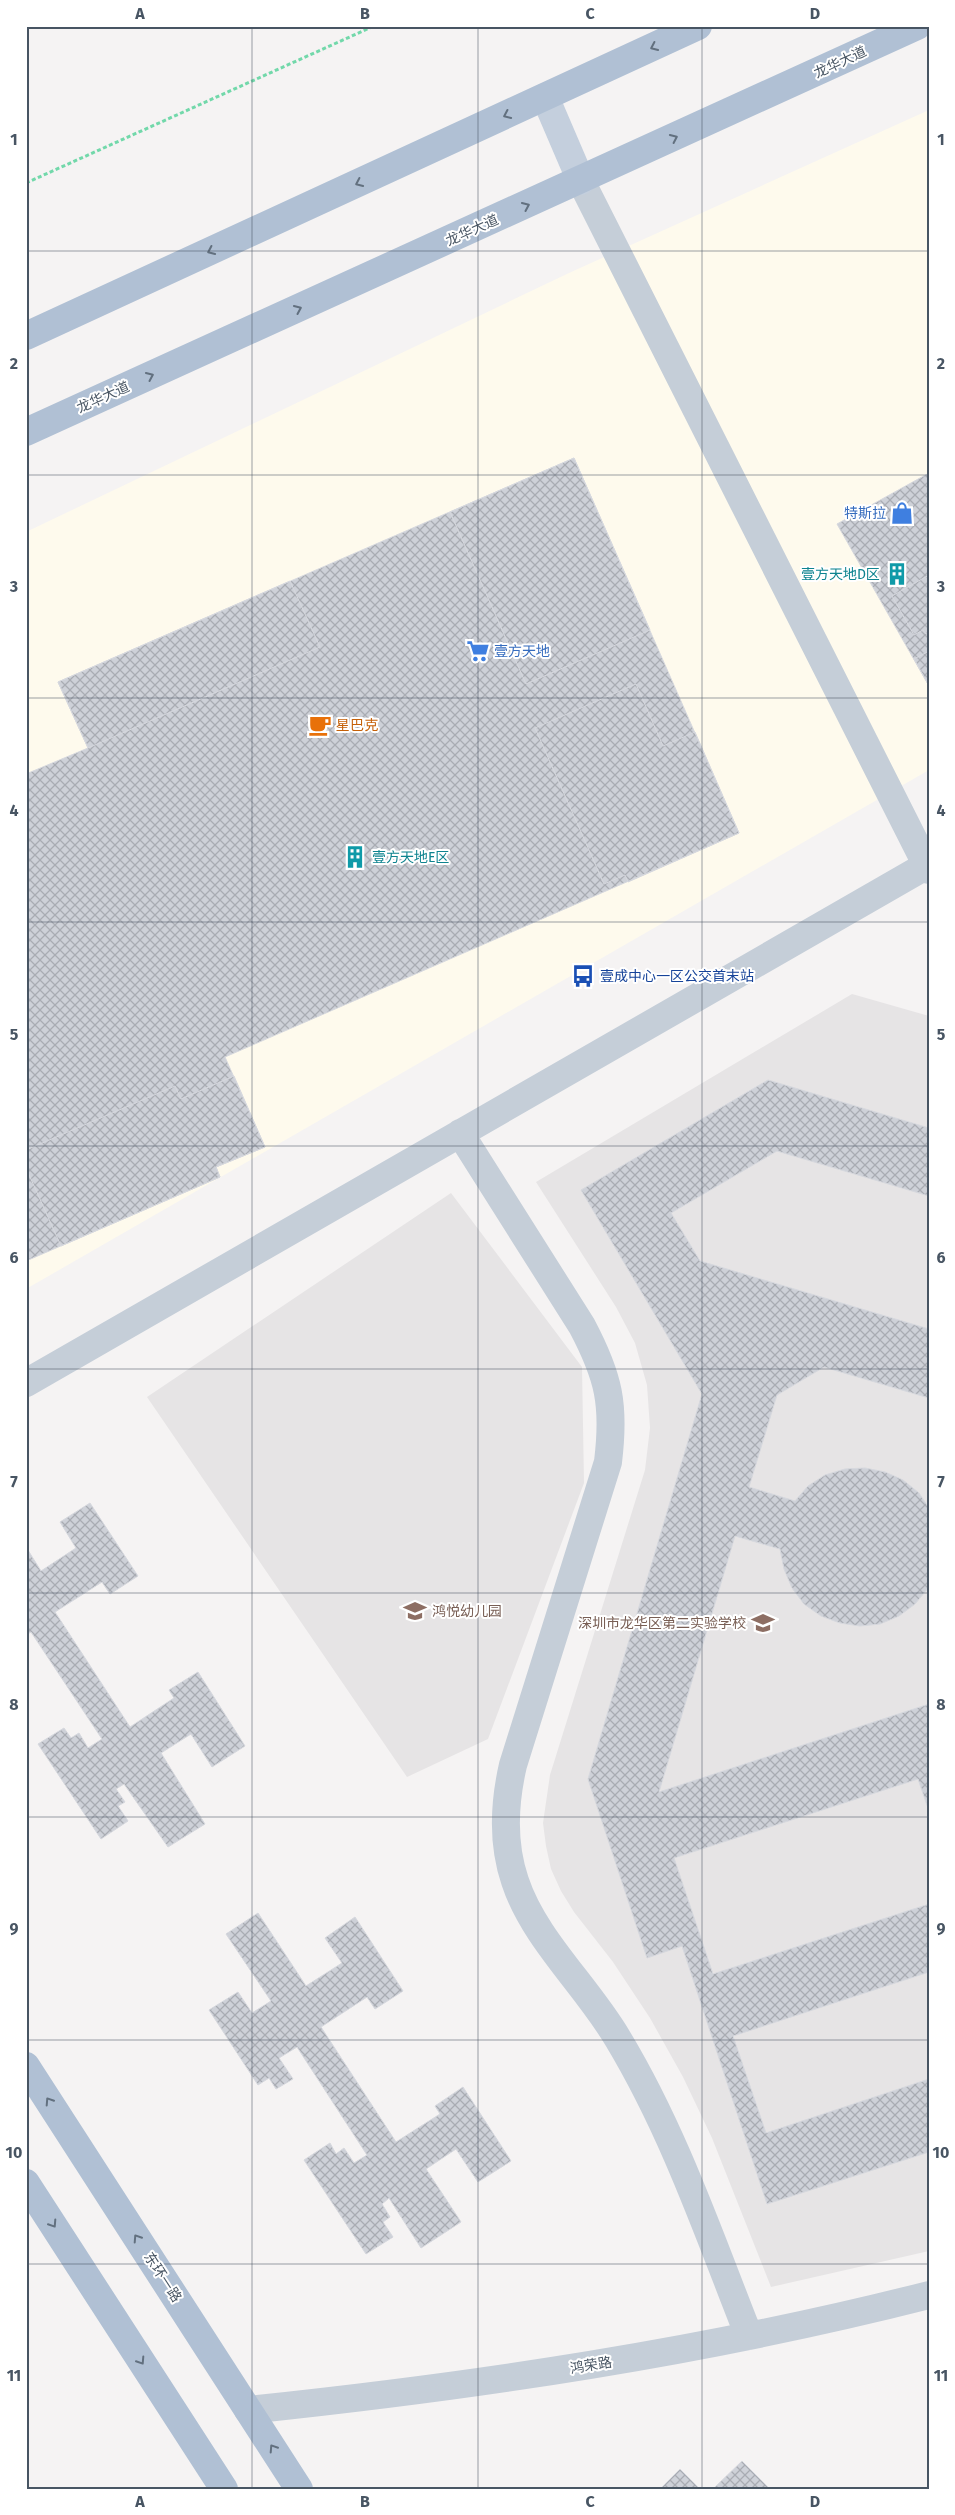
<svg xmlns="http://www.w3.org/2000/svg" width="955" height="2515" viewBox="0 0 955 2515" font-family="'Fira Sans','Noto Sans SC',sans-serif">
	<style>
		.commercial { fill: #fefaed }
		.education { fill: #e6e4e5 }
		.building { fill: url(#building-cross-hatch); stroke: #d6d8de }
		.lines { fill: none; stroke-linecap: round; stroke-linejoin: round }
		.path { stroke: #72d8aa; stroke-width: 3; stroke-dasharray: 4 2.5; stroke-linecap: butt }
		.street { stroke: #c5ced8; stroke-width: 28 }
		.secondary { stroke: #c4cfdd; stroke-width: 28 }
		.primary { stroke: #b0c0d4; stroke-width: 28 }
		.oneway { stroke: #62707f }
		.grid { fill: none; stroke: #485563; stroke-width: 1; stroke-opacity: 0.55 }
		.labels { text-anchor: middle; stroke-width: 4; stroke-linejoin: round; paint-order: stroke }
		.street-label { font-size: 14px; fill: #485563; stroke: #fff }
		.shop-label { font-size: 14px; fill: #366cbe; stroke: #fff; text-anchor: end }
		.culture-label { font-size: 14px; fill: #0d838f; stroke: #fff; text-anchor: end }
		.food-label { font-size: 14px; fill: #c56008; stroke: #fff; text-anchor: start }
		.transit-label { font-size: 14px; fill: #164399; stroke: #fff; text-anchor: start }
		.education-label { font-size: 14px; fill: #785e54; stroke: #fff; text-anchor: start }
		.neatline { fill: none; stroke: #485563; stroke-width: 2 }
		.grid-label { font-size: 16px; text-anchor: middle; font-weight: bold; fill: #485563 }
	</style>
	<defs>
		<pattern id="building-cross-hatch" width="8" height="8" patternUnits="userSpaceOnUse" patternTransform="scale(1.25)"><rect width="8" height="8" fill="#ced1d8"/><path d="M0 0l8 8M0 8l8-8" fill="none" stroke="#a9acb3"/></pattern>
	</defs>
	<rect width="100%" height="100%" fill="#f5f3f3"/>
	<!-- commercial -->
	<path class="commercial" d="M 929,110 L 929,770 L 26,1289 L 26,532 L 569,273 Z"/>
	<!-- education -->
	<path class="education" d="M 852,994 L 929,1016 L 929,2251 L 771,2287 L 712,2138 L 683,2077 L 650,2018 L 613,1962 L 574,1912 L 561,1891 L 551,1869 L 546,1846 L 543,1823 L 550,1775 L 645,1470 L 650,1428 L 647,1385 L 635,1343 L 616,1307 L 536,1182 Z
		M 451,1193 L 582,1367 L 584,1483 L 488,1739 L 407,1777 L 147,1397 Z"/>
	<!-- building -->
	<path class="building" d="M 574,458 L 739,833 L 225,1057 L 265,1147 L 216,1167 L 220,1177 L 26,1261 L 26,774 L 88,748 L 58,682 Z
		M 574,458 L 650,630 L 526,684 L 450,512 Z
		M 929,473 L 929,686 L 837,524 Z
		M 929,575 L 929,633 L 926,634 L 923,630 L 914,635 L 892,596 Z
		M 290,581 L 320,647 L 88,748 L 58,682 Z
		M 929,651 L 929,686 L 914,659 Z
		M 636,684 L 663,746 L 695,732 L 739,833 L 628,882 L 625,875 L 604,884 L 535,728 Z
		M 234,1076 L 265,1147 L 216,1167 L 220,1177 L 61,1246 L 26,1168 L 26,1150 L 175,1086 L 181,1099 Z
		M 768,1080 L 929,1128 L 929,1196 L 777,1151 L 671,1213 L 700,1261 L 929,1329 L 929,1398 L 824,1367 L 777,1395 L 749,1487 L 795,1501 L 808,1486 L 825,1475 L 845,1469 L 865,1468 L 885,1472 L 903,1480 L 919,1493 L 929,1508 L 929,1587 L 915,1604 L 899,1616 L 880,1624 L 860,1626 L 840,1623 L 821,1616 L 804,1604 L 792,1588 L 784,1569 L 780,1549 L 735,1536 L 659,1792 L 929,1704 L 929,1811 L 918,1779 L 674,1858 L 713,1974 L 929,1904 L 929,1972 L 733,2036 L 766,2133 L 929,2079 L 929,2152 L 767,2204 L 682,1946 L 647,1958 L 588,1779 L 702,1394 L 581,1190 Z
		M 90,1503 L 138,1576 L 110,1594 L 102,1582 L 55,1612 L 130,1727 L 174,1698 L 169,1690 L 198,1672 L 245,1746 L 212,1767 L 191,1734 L 161,1753 L 205,1824 L 168,1847 L 124,1784 L 116,1789 L 125,1802 L 118,1806 L 128,1821 L 101,1839 L 38,1744 L 64,1728 L 71,1738 L 79,1733 L 88,1748 L 102,1739 L 31,1632 L 26,1635 L 26,1547 L 41,1571 L 76,1548 L 60,1522 Z
		M 258,1913 L 306,1986 L 342,1963 L 325,1938 L 355,1917 L 403,1991 L 375,2009 L 367,1997 L 321,2027 L 396,2142 L 440,2114 L 435,2106 L 463,2087 L 511,2161 L 478,2182 L 456,2149 L 426,2169 L 461,2222 L 421,2248 L 389,2198 L 382,2204 L 390,2217 L 383,2222 L 393,2237 L 366,2254 L 304,2160 L 330,2143 L 336,2154 L 344,2148 L 354,2163 L 367,2155 L 297,2047 L 279,2058 L 293,2079 L 276,2089 L 269,2078 L 258,2085 L 209,2010 L 238,1992 L 252,2013 L 271,2001 L 226,1934 Z
		M 742,2461 L 770,2489 L 713,2489 Z
		M 680,2469 L 698,2487 L 697,2489 L 660,2489 Z"/>
	<g class="lines">
		<!-- path -->
		<path class="path" d="M 26,183 L 374,26"/>
		<!-- street -->
		<path class="street" d="M 581,181 L 929,870
			M 460,1133 L 582,1326 C 609,1377 615,1405 608,1462 L 513,1765 C 504,1804 502,1843 515,1881 C 534,1939 587,1986 618,2039 C 674,2132 709,2235 749,2336
			M 26,1383 L 929,864
			M 248,2410 C 477,2386 705,2352 929,2295"/>
		<!-- secondary -->
		<path class="secondary" d="M 545,97 L 581,181"/>
		<!-- primary -->
		<path class="primary" d="M 26,336 L 698,26
			M 26,432 L 917,26
			M 26,2066 L 299,2489
			M 26,2183 L 224,2489"/>
	</g>
	<!-- one-way arrows -->
	<defs><path id="oneway-chevron" d="M-2-3.5L2.5 0L-2 3.5" fill="none" stroke-width="1.6" stroke-linecap="round" stroke-linejoin="round" transform="scale(1.25)"/></defs>
	<g class="oneway">
		<use href="#oneway-chevron" transform="translate(654 47) rotate(155)"/>
		<use href="#oneway-chevron" transform="translate(507 115) rotate(155)"/>
		<use href="#oneway-chevron" transform="translate(674 138) rotate(-25)"/>
		<use href="#oneway-chevron" transform="translate(359 183) rotate(155)"/>
		<use href="#oneway-chevron" transform="translate(526 206) rotate(-24)"/>
		<use href="#oneway-chevron" transform="translate(211 251) rotate(155)"/>
		<use href="#oneway-chevron" transform="translate(298 309) rotate(-24)"/>
		<use href="#oneway-chevron" transform="translate(150 376) rotate(-24)"/>
		<use href="#oneway-chevron" transform="translate(49 2101) rotate(-123)"/>
		<use href="#oneway-chevron" transform="translate(53 2224) rotate(57)"/>
		<use href="#oneway-chevron" transform="translate(137 2238) rotate(-123)"/>
		<use href="#oneway-chevron" transform="translate(141 2361) rotate(57)"/>
		<use href="#oneway-chevron" transform="translate(273 2448) rotate(-123)"/>
	</g>
	<!-- grid -->
	<path class="grid" d="M 252,26 L 252,2489M 478,26 L 478,2489M 702,26 L 702,2489M 26,251 L 929,251M 26,475 L 929,475M 26,698 L 929,698M 26,922 L 929,922M 26,1146 L 929,1146M 26,1369 L 929,1369M 26,1593 L 929,1593M 26,1817 L 929,1817M 26,2040 L 929,2040M 26,2264 L 929,2264"/>
	<!-- icons -->
	<defs>
		<symbol id="shop-bare" viewBox="-9 -9 18 18"><path d="M-5-2.5h2.3a2.7 3.5 0 0 1 5.4 0H5L5.5 6h-11ZM-1.5-2.5h3a1.5 2.3 0 0 0-3 0Z" fill="#3f7fe0" stroke="#fff" stroke-width="2.5" paint-order="stroke"/></symbol>
		<symbol id="building-bare" viewBox="-9 -9 18 18"><path d="M-4-6H4V6H1V3H-1V6H-4ZM-2.5-4.3h1.7v1.8h-1.7ZM.8-4.3h1.7v1.8H.8ZM-2.5-1h1.7V.8h-1.7ZM.8-1h1.7V.8H.8Z" fill="#0f9aa8" stroke="#fff" stroke-width="2.5" paint-order="stroke"/></symbol>
		<symbol id="supermarket-bare" viewBox="-9 -9 18 18"><path d="M-6-5.5h2.5l.6 2H6L4.5 2H-2.5L-4.4-4H-6ZM-1.5 3.2a1.3 1.3 0 1 0 .1 0ZM3 3.2a1.3 1.3 0 1 0 .1 0Z" fill="#3f7fe0" stroke="#fff" stroke-width="2.5" paint-order="stroke"/></symbol>
		<symbol id="cafe-bare" viewBox="-9 -9 18 18"><path d="M-5.5-4.5H6V0H3Q3 3.5 0 3.5H-2.5Q-5.5 3.5-5.5 0ZM3-3.2v2h1.7v-2ZM-6 4.5H4V6H-6Z" fill="#e8710a" stroke="#fff" stroke-width="2.5" paint-order="stroke"/></symbol>
		<symbol id="bus-bare" viewBox="-9 -9 18 18"><path d="M-5-6H5V4H4V6H2V4H-2V6H-4V4H-5ZM-3.5-4V0h7V-4ZM-3.5 1.2v1.5H-2V1.2ZM2 1.2v1.5H3.5V1.2Z" fill="#1a4fb4" stroke="#fff" stroke-width="2.5" paint-order="stroke"/></symbol>
		<symbol id="school-bare" viewBox="-9 -9 18 18"><path d="M0-5L7-2L0 1L-7-2ZM-4 1L0 2.5L4 1V4Q0 6-4 4Z" fill="#8d6e63" stroke="#fff" stroke-width="2.5" paint-order="stroke"/></symbol>
	</defs>
	<g fill-rule="evenodd">
		<use href="#shop-bare" x="886" y="497" width="32" height="32"/>
		<use href="#building-bare" x="881" y="558" width="32" height="32"/>
		<use href="#supermarket-bare" x="462" y="635" width="32" height="32"/>
		<use href="#cafe-bare" x="304" y="709" width="32" height="32"/>
		<use href="#building-bare" x="339" y="841" width="32" height="32"/>
		<use href="#bus-bare" x="567" y="960" width="32" height="32"/>
		<use href="#school-bare" x="399" y="1595" width="32" height="32"/>
		<use href="#school-bare" x="747" y="1607" width="32" height="32"/>
	</g>
	<g class="labels">
		<!-- street labels -->
		<g class="street-label">
			<text transform="translate(840 62) rotate(-25)" y="5">龙华大道</text>
			<text transform="translate(472 230) rotate(-24)" y="5">龙华大道</text>
			<text transform="translate(103 397) rotate(-24)" y="5">龙华大道</text>
			<text transform="translate(163 2277) rotate(57)" y="5">东环一路</text>
			<text transform="translate(591 2365) rotate(-9)" y="5">鸿荣路</text>
		</g>
		<!-- shop labels -->
		<g class="shop-label">
			<text x="886" y="518">特斯拉</text>
			<text x="494" y="656" text-anchor="start">壹方天地</text>
		</g>
		<!-- culture labels -->
		<g class="culture-label">
			<text x="880" y="579">壹方天地D区</text>
			<text x="372" y="862" text-anchor="start">壹方天地E区</text>
		</g>
		<!-- food labels -->
		<g class="food-label">
			<text x="336" y="730">星巴克</text>
		</g>
		<!-- transit labels -->
		<g class="transit-label">
			<text x="600" y="981">壹成中心一区公交首末站</text>
		</g>
		<!-- education labels -->
		<g class="education-label">
			<text x="432" y="1616">鸿悦幼儿园</text>
			<text x="746" y="1628" text-anchor="end">深圳市龙华区第二实验学校</text>
		</g>
	</g>
	<!-- border -->
	<rect width="955" height="2515" fill="none" stroke="#ffffff" stroke-width="55"/>
	<rect x="28" y="28" width="900" height="2460" class="neatline"/>
	<g class="grid-label">
		<text x="140" y="19">A</text>
		<text x="365" y="19">B</text>
		<text x="590" y="19">C</text>
		<text x="815" y="19">D</text>
		<text x="14" y="145">1</text>
		<text x="941" y="145">1</text>
		<text x="14" y="369">2</text>
		<text x="941" y="369">2</text>
		<text x="14" y="592">3</text>
		<text x="941" y="592">3</text>
		<text x="14" y="816">4</text>
		<text x="941" y="816">4</text>
		<text x="14" y="1040">5</text>
		<text x="941" y="1040">5</text>
		<text x="14" y="1263">6</text>
		<text x="941" y="1263">6</text>
		<text x="14" y="1487">7</text>
		<text x="941" y="1487">7</text>
		<text x="14" y="1710">8</text>
		<text x="941" y="1710">8</text>
		<text x="14" y="1934">9</text>
		<text x="941" y="1934">9</text>
		<text x="14" y="2158">10</text>
		<text x="941" y="2158">10</text>
		<text x="14" y="2381">11</text>
		<text x="941" y="2381">11</text>
		<text x="140" y="2507">A</text>
		<text x="365" y="2507">B</text>
		<text x="590" y="2507">C</text>
		<text x="815" y="2507">D</text>
	</g>
</svg>
